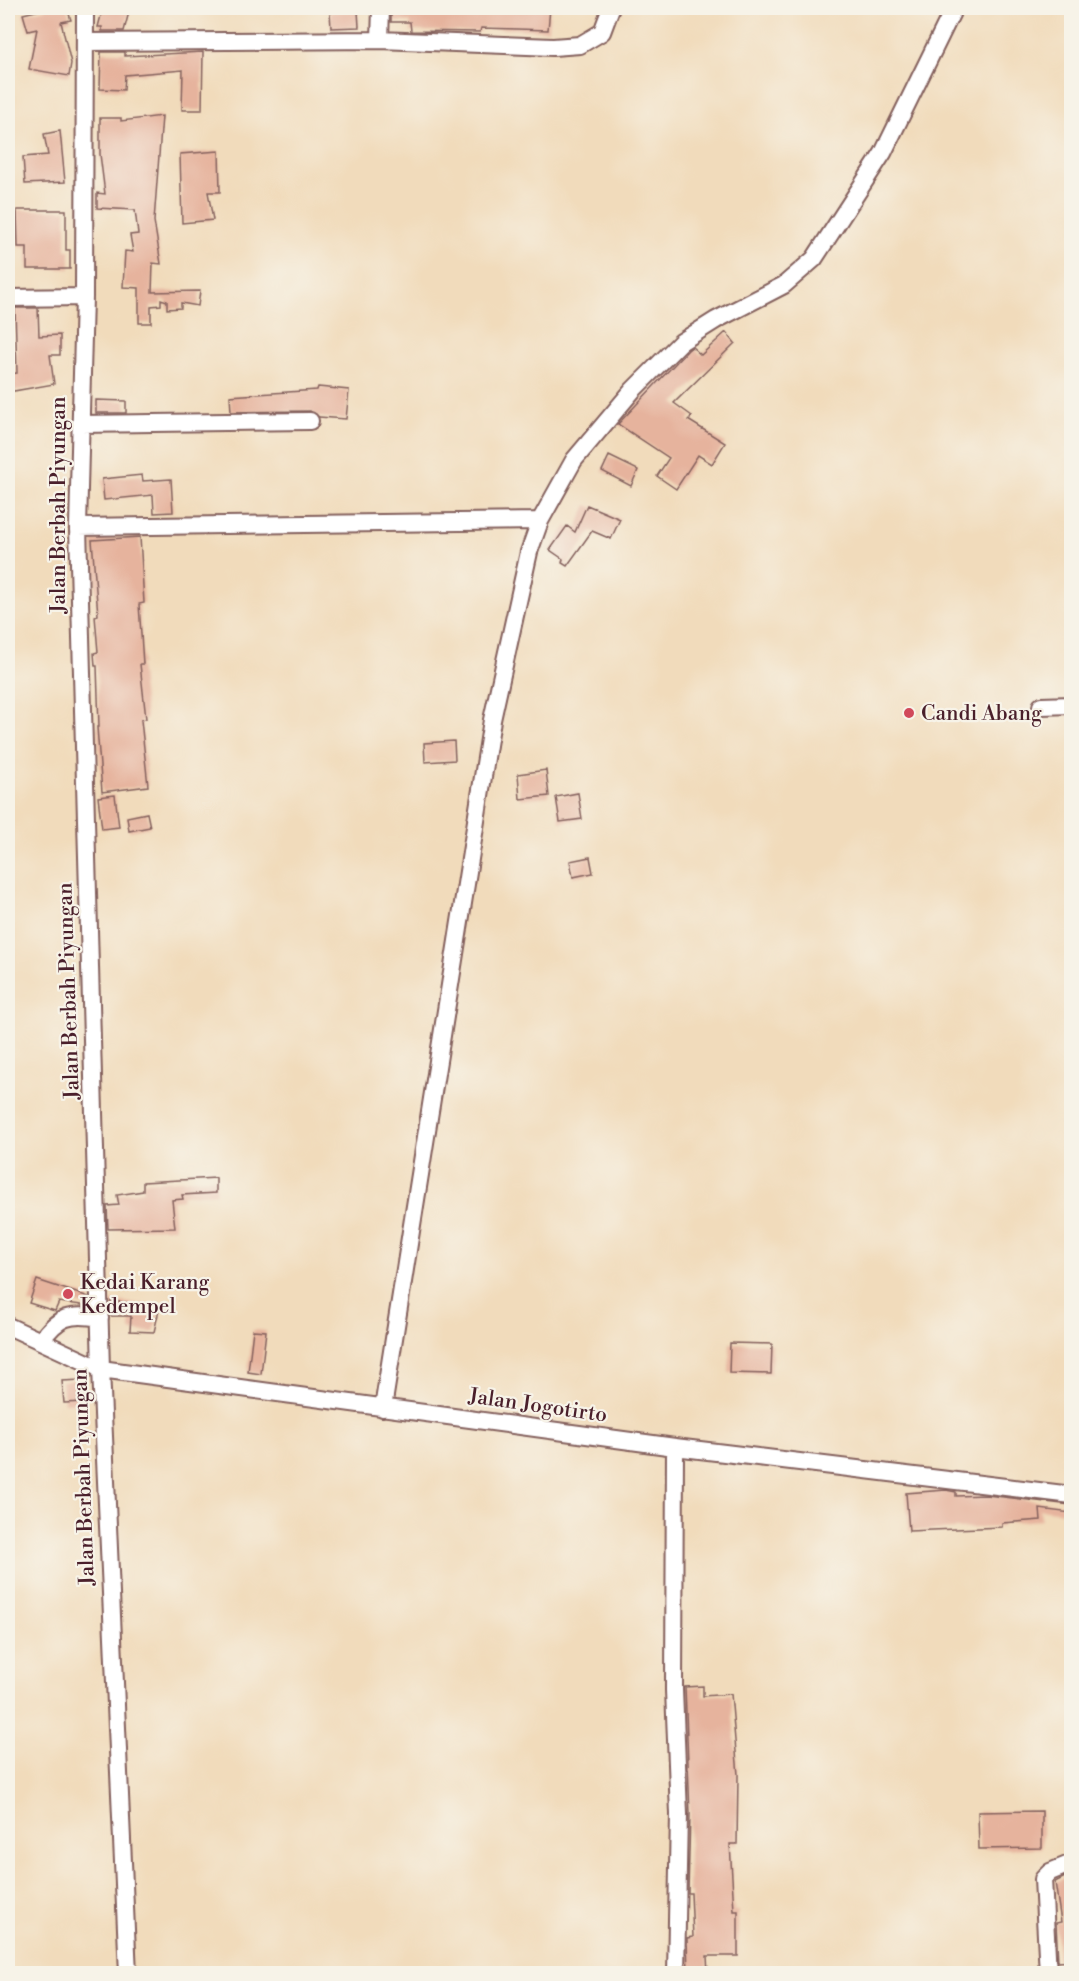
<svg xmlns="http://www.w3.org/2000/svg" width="1079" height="1981" viewBox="0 0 1079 1981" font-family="'Libre Bodoni',serif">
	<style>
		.building { fill: #e6b39d }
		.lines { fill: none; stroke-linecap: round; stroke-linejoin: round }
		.minor-casing { stroke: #84615d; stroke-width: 20 }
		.minor { stroke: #fff; stroke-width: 16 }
		.poi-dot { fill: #d1495b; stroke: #f7f3e8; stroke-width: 2 }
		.labels { text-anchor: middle; stroke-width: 4.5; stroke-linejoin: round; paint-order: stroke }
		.street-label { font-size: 21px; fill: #4a1f2b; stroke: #f7f3e8 }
		.poi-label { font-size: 21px; fill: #4a1f2b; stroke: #f7f3e8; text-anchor: start }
	</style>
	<rect width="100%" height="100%" fill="#f7f3e8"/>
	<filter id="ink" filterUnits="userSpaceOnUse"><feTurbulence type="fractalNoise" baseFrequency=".0167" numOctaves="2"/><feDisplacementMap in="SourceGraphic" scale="12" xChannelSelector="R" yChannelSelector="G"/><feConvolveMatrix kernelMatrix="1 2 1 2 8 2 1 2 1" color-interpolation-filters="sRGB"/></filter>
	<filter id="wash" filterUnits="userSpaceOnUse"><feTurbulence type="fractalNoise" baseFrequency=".008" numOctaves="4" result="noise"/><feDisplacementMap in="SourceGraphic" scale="24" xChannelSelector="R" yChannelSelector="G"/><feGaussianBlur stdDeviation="1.35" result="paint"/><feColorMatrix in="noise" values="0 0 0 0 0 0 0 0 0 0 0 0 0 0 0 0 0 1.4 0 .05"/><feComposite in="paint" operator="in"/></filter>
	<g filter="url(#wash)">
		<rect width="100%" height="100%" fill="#f1dbbb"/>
		<g id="blocks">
			<!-- building -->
			<path class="building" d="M 48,8 L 67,8 L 71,20 L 61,22 L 71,63 L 69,76 L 29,69 L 37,29 L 28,31 L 23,14 Z
				M 103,8 L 130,8 L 124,31 L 102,31 L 102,27 L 98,27 Z
				M 391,8 L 550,8 L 548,30 L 481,28 L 480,32 L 411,31 L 410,22 L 391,22 Z
				M 358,11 L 359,27 L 331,28 L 330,12 Z
				M 101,52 L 125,52 L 125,56 L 203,52 L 202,110 L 182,110 L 183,70 L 125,75 L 124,90 L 100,89 Z
				M 162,116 L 154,221 L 161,264 L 153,263 L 152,292 L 200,291 L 198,306 L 181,303 L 181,308 L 167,309 L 167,301 L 161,299 L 161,305 L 151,306 L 151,323 L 139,323 L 139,288 L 123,287 L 125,251 L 133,252 L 130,235 L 138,234 L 135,210 L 97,208 L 97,193 L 105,194 L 100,154 L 100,118 L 121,118 L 121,121 Z
				M 60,131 L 65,182 L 25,184 L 23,157 L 48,155 L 44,134 Z
				M 219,151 L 220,192 L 208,192 L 213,220 L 182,223 L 180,154 Z
				M 17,210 L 66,210 L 66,250 L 70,250 L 70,269 L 27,269 L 27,247 L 18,247 Z
				M 15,308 L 38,308 L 39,336 L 60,335 L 60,355 L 50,355 L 54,384 L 8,392 L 8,374 L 17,373 Z
				M 726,332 L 735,343 L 674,403 L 692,416 L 688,420 L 725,443 L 712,464 L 698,455 L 676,489 L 657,476 L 669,458 L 618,424 L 688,350 L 692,347 L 701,355 Z
				M 318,387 L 349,390 L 346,419 L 319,417 L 310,411 L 231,412 L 230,396 L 317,390 Z
				M 96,400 L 126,401 L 126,413 L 96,413 Z
				M 609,456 L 638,470 L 631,486 L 602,471 Z
				M 142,475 L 143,481 L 171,479 L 173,512 L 154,513 L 153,495 L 104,500 L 102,479 Z
				M 587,505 L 620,519 L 611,539 L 592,531 L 567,566 L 562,563 L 563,559 L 550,550 L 567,526 L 575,532 Z
				M 140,537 L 144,603 L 139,604 L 143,664 L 140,664 L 146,719 L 141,720 L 148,786 L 102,792 L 97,727 L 99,727 L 97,666 L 95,666 L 94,653 L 98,652 L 95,616 L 98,615 L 92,540 Z
				M 454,741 L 455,760 L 425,762 L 424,743 Z
				M 546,770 L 549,796 L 520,799 L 518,774 Z
				M 578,793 L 582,819 L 560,822 L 556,797 Z
				M 115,795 L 119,827 L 102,829 L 98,797 Z
				M 147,813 L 150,827 L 129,831 L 127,817 Z
				M 590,857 L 593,873 L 573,877 L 570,861 Z
				M 216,1178 L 216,1193 L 182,1195 L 183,1199 L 172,1200 L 175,1228 L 108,1229 L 107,1206 L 119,1205 L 117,1195 L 143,1191 L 143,1182 Z
				M 37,1280 L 89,1297 L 89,1306 L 59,1302 L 55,1311 L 29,1303 Z
				M 111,1301 L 160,1306 L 154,1332 L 130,1331 L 131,1316 L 111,1316 Z
				M 253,1330 L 266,1331 L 261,1374 L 248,1372 Z
				M 730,1343 L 772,1344 L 771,1374 L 729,1373 Z
				M 82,1380 L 84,1402 L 64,1403 L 62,1381 Z
				M 946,1490 L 956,1492 L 956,1496 L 986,1495 L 1071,1505 L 1071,1513 L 1040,1509 L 1041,1520 L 1002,1523 L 1002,1527 L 909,1531 L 906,1493 Z
				M 703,1686 L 703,1696 L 731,1694 L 738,1775 L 737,1844 L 730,1844 L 734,1911 L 738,1911 L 738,1956 L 707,1956 L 708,1974 L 688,1974 L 687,1938 L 693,1937 L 691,1893 L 688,1893 L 690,1814 L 685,1687 Z
				M 1042,1811 L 1042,1848 L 979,1849 L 978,1812 Z
				M 1067,1876 L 1071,1876 L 1071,1961 L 1058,1962 L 1056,1923 L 1061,1922 L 1055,1882 Z"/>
		</g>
	</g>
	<g filter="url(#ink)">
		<use href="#blocks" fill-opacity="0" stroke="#84615d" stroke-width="1.5"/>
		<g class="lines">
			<defs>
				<path id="minor" d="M 85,8 L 84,297 L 78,527 L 101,1369 L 128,1974
					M 380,40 L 381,8
					M 85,42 L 380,40 L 553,47 L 580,45 L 602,32 L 611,8
					M 8,298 L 84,297
					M 80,424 L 310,421
					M 78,527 L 540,521
					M 1041,706 L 1072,705
					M 8,1326 L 101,1369 L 675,1447 L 1072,1495
					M 41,1341 C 58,1316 70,1313 100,1318
					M 383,1408 L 492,720 L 529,552 L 540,521 L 574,460 L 633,390 L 681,342 L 716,320 L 784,285 L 814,259 L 883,153 L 954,8
					M 675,1447 L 674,1690 L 679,1814 L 676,1974
					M 1048,1974 L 1043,1879 L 1050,1872 L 1072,1863"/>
			</defs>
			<!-- minor casing -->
			<use href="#minor" class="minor-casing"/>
			<!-- minor -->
			<use href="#minor" class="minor"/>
		</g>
	</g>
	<!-- markers -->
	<g class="poi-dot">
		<circle cx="909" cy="713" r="6"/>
		<circle cx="68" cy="1294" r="6"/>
	</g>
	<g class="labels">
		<!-- street labels -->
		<g class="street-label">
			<text transform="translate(58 505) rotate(-90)" y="7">Jalan Berbah Piyungan</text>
			<text transform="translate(68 991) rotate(-92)" y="7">Jalan Berbah Piyungan</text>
			<text transform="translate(538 1405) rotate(8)" y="7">Jalan Jogotirto</text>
			<text transform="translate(83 1477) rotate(-92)" y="7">Jalan Berbah Piyungan</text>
		</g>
		<!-- poi labels -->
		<g class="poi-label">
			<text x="921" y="720">Candi Abang</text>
			<text x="80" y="1289">Kedai Karang<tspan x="80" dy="24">Kedempel</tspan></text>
		</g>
	</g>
	<!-- margin -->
	<rect width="1079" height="1981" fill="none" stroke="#f7f3e8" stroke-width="30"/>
</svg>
